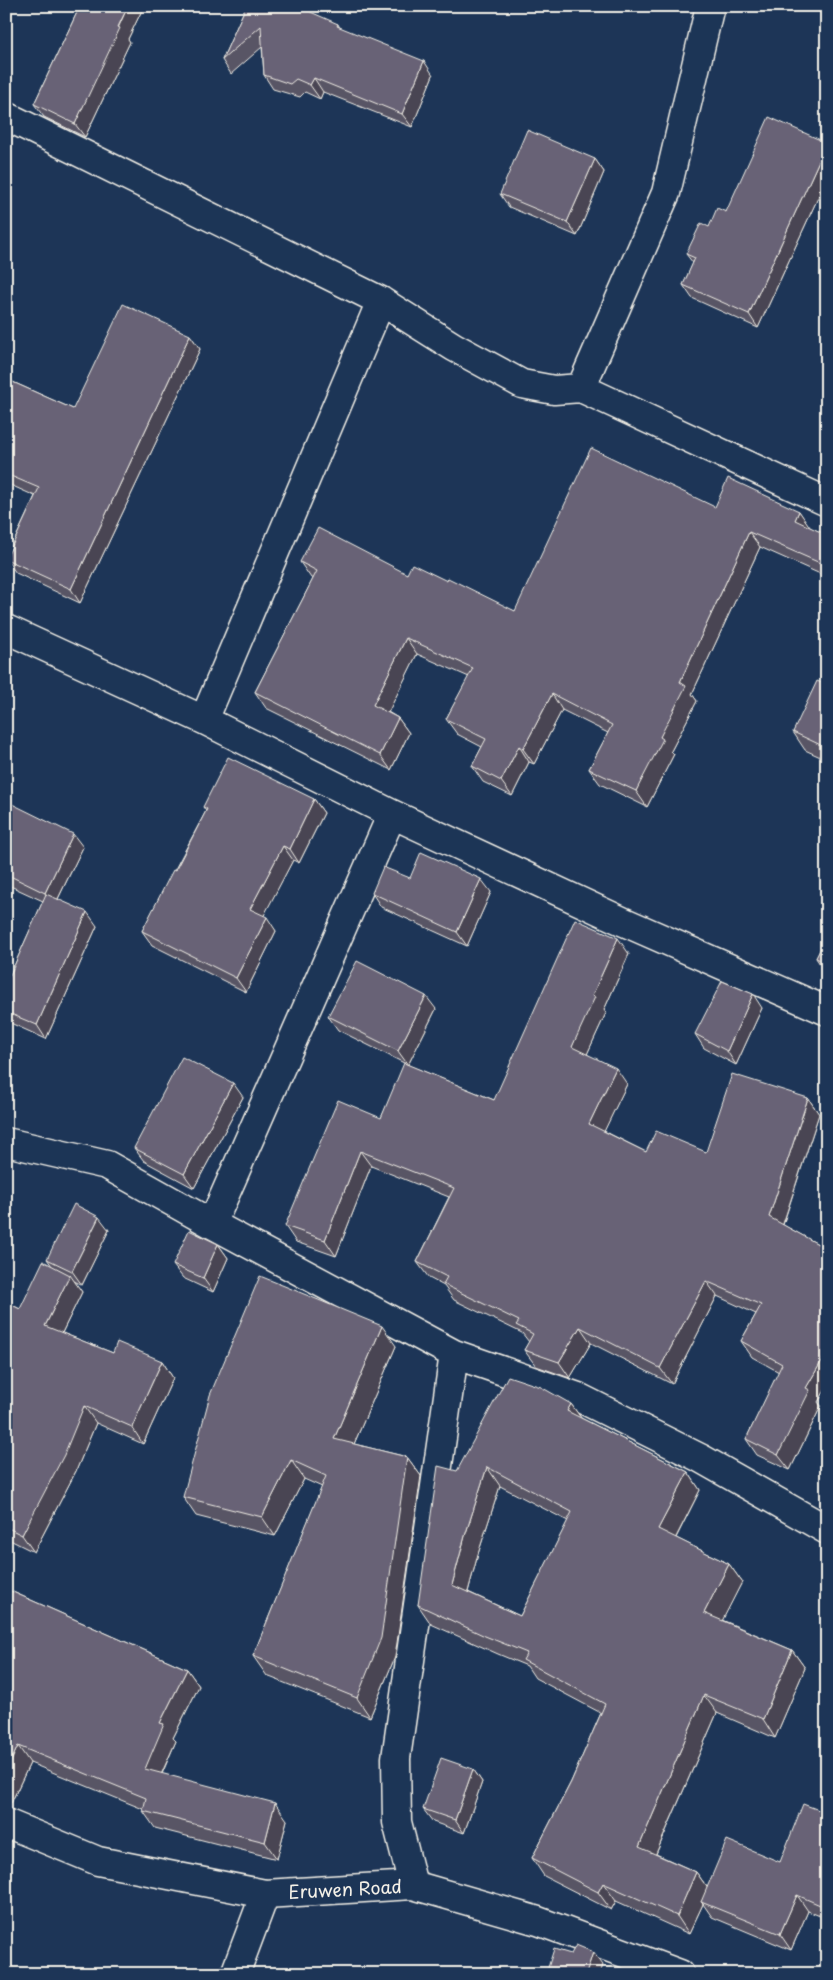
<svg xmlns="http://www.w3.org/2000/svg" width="833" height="1980" viewBox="0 0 833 1980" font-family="'Playpen Sans',sans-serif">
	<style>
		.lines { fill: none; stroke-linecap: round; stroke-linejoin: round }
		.minor-casing { stroke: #f4f1e8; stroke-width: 31 }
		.tertiary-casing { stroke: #f4f1e8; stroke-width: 31 }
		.minor { stroke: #1d3557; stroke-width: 28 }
		.tertiary { stroke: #1d3557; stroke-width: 28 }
		.wall { fill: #595465; stroke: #f4f1e8; fill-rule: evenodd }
		.shaded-wall { fill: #484553; stroke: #f4f1e8 }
		.building { fill: #676276; stroke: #f4f1e8; fill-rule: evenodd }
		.labels { text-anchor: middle; stroke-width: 4; stroke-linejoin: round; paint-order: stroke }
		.street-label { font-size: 18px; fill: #f4f1e8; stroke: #1d3557 }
	</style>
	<rect width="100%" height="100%" fill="#1d3557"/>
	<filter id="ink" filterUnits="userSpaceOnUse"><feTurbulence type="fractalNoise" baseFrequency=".02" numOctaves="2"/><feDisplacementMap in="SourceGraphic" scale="10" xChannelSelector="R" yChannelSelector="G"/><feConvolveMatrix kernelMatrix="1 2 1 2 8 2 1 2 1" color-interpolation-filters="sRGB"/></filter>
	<g filter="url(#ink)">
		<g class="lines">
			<defs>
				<path id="minor" d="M 6,116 L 381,301 L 454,347 L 522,384 L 554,390 L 581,388 L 827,502
					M 581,388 L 666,193 L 710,6
					M 6,629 L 204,720 L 392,814 L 622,921 L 827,1011
					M 204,720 L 381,301
					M 6,1142 L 107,1165 L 212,1224 L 454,1354 L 578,1397 L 700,1458 L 827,1530
					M 212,1224 L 392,814
					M 413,1885 L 397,1822 L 396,1758 L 454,1354
					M 235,1974 L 265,1894"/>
				<path id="tertiary" d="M 6,1823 L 98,1861 L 265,1894 L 413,1885 L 538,1921 L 680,1974"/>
			</defs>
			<!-- minor casing -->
			<use href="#minor" class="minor-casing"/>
			<!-- tertiary casing -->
			<use href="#tertiary" class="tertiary-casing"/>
			<!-- minor -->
			<use href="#minor" class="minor"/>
			<!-- tertiary -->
			<use href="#tertiary" class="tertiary"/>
		</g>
		<!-- wall -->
		<path class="wall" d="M 80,6 L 144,6 L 128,39 L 130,42 L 85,137 L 44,117 L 34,104 Z
			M 246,6 L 338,24 L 340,28 L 433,75 L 412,127 L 323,92 L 320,99 L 305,92 L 300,97 L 273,89 L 264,75 L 262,47 L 231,74 L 222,60 Z
			M 827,143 L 827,178 L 758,328 L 692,298 L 683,285 L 693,263 L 686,254 L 709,227 L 726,212 Z
			M 595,159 L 604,172 L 577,236 L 509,207 L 500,194 Z
			M 190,335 L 200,349 L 80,603 L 16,573 L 6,559 L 35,496 L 6,483 L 6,379 L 73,409 Z
			M 715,507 L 799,511 L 809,527 L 827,535 L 827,577 L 760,547 L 692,694 L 697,701 L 671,751 L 674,754 L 647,807 L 600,784 L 589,769 L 608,733 L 562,710 L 534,764 L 529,762 L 512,796 L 483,782 L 472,766 L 482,747 L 457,734 L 446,719 L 469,677 L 417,654 L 388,712 L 398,718 L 409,733 L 391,770 L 266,708 L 255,692 L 313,579 L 311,578 L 300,562 L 407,574 L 515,611 Z
			M 827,678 L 827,760 L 805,750 L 793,732 L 824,684 Z
			M 314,799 L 324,813 L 299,863 L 293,860 L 263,916 L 276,931 L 246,992 L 152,945 L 142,931 L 206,811 L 203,807 Z
			M 6,801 L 83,847 L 58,899 L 97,926 L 46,1039 L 6,1021 L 6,984 L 43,901 L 6,884 Z
			M 410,878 L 491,892 L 467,946 L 381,907 L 372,893 Z
			M 827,936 L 827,971 L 824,970 L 816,958 Z
			M 629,954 L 604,1010 L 606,1013 L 587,1054 L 627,1084 L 604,1131 L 646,1152 L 706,1152 L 808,1098 L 819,1114 L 783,1225 L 827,1249 L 827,1387 L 818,1402 L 821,1406 L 790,1470 L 757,1455 L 746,1439 L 779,1372 L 752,1357 L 741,1341 L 756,1314 L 717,1296 L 672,1384 L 591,1343 L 570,1378 L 536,1366 L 524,1350 L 529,1342 L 522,1333 L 454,1300 L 444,1286 L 429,1278 L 417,1262 L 449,1197 L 371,1166 L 336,1256 L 296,1242 L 285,1226 L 381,1118 L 406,1064 L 338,1030 L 328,1016 L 436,1009 L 408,1065 L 494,1100 Z
			M 762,1008 L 736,1065 L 704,1048 L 695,1034 Z
			M 243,1097 L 194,1188 L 144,1161 L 134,1148 Z
			M 109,1230 L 82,1285 L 74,1281 L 82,1292 L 62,1333 L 113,1353 L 162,1361 L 173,1378 L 143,1444 L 96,1423 L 76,1471 L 34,1552 L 6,1538 L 6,1302 L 20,1309 L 52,1266 L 47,1259 Z
			M 218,1244 L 228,1258 L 213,1292 L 183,1278 L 173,1265 Z
			M 396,1346 L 354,1444 L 407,1457 L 421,1476 L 395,1657 L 370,1717 L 267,1676 L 253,1656 L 322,1487 L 304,1479 L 275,1536 L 196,1516 L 183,1497 Z
			M 571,1404 L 581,1418 L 688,1472 L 700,1490 L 676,1538 L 729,1564 L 742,1582 L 722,1620 L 792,1650 L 805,1668 L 775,1738 L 717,1713 L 656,1854 L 696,1872 L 707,1887 L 780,1862 L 827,1813 L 827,1919 L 808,1911 L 791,1950 L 712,1917 L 703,1904 L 689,1934 L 616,1901 L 611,1910 L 544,1876 L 532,1858 L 571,1782 L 601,1713 L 535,1678 L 527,1666 L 498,1654 L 431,1624 L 418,1605 L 457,1471 ZM 500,1486 L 568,1521 L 520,1616 L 468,1592 L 478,1554 Z
			M 6,1589 L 187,1669 L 199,1686 L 173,1738 L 176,1741 L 162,1774 L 287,1820 L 277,1859 L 155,1828 L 143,1811 L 143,1809 L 30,1763 L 11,1803 L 6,1801 Z
			M 473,1769 L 482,1782 L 464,1833 L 433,1822 L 423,1809 Z"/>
		<!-- shaded-wall -->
		<path class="shaded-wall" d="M 128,6 L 144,6 L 128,39 L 130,42 L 85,137 L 75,124 Z
			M 424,61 L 433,75 L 412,127 L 402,114 Z
			M 314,78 L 323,92 L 320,99 L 310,85 Z
			M 827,143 L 827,178 L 758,328 L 749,314 Z
			M 595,159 L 604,172 L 577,236 L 567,222 Z
			M 190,335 L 200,349 L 80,603 L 71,589 Z
			M 799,511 L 810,527 L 806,536 L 795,520 Z
			M 749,532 L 760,547 L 692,694 L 697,701 L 671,751 L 674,754 L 647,807 L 636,791 L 660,737 L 680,682 Z
			M 406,638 L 417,654 L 384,721 L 373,705 Z
			M 552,694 L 562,710 L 534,764 L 523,749 Z
			M 398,718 L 409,733 L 391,770 L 380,755 Z
			M 519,746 L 529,762 L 512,796 L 501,781 Z
			M 314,799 L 324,813 L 299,863 L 290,849 Z
			M 73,834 L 83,847 L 54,907 L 45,893 Z
			M 283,846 L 293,860 L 260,923 L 250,909 Z
			M 481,879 L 491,892 L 467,946 L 457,932 Z
			M 87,912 L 97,926 L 46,1039 L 37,1025 Z
			M 267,917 L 276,931 L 246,992 L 236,978 Z
			M 618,938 L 629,954 L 604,1010 L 606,1013 L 583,1063 L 572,1047 L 592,996 Z
			M 753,994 L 762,1008 L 736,1065 L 727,1051 Z
			M 426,996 L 436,1009 L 408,1065 L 398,1051 Z
			M 616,1068 L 627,1084 L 600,1140 L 589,1124 Z
			M 233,1083 L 243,1097 L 194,1188 L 184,1174 Z
			M 808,1098 L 819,1114 L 780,1233 L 769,1217 Z
			M 360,1151 L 371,1166 L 336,1256 L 325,1240 Z
			M 99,1217 L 109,1230 L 82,1285 L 72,1271 Z
			M 218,1244 L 228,1258 L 213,1292 L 203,1278 Z
			M 70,1275 L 82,1292 L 57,1343 L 45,1326 Z
			M 706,1281 L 717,1296 L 672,1384 L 660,1368 Z
			M 382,1326 L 396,1346 L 348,1458 L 334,1439 Z
			M 580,1327 L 591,1343 L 570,1378 L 559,1362 Z
			M 827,1352 L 827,1387 L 818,1402 L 821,1406 L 790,1470 L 778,1455 L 806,1388 Z
			M 162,1361 L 173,1378 L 143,1444 L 132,1427 Z
			M 571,1404 L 584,1422 L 567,1411 Z
			M 84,1406 L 96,1423 L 76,1471 L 34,1552 L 22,1535 Z
			M 407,1457 L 421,1476 L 395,1657 L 370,1717 L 357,1698 Z
			M 291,1460 L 304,1479 L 275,1536 L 262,1517 Z
			M 487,1467 L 500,1486 L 478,1554 L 465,1603 L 452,1585 L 465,1536 Z
			M 688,1472 L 700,1490 L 671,1547 L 658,1529 Z
			M 729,1564 L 742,1582 L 717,1631 L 704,1613 Z
			M 792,1650 L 805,1668 L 775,1738 L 763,1719 Z
			M 187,1669 L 199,1686 L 173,1738 L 176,1741 L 156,1786 L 145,1769 L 160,1723 Z
			M 704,1695 L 717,1713 L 651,1865 L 639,1847 Z
			M 18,1746 L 30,1763 L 11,1803 L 6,1795 L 6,1772 Z
			M 473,1769 L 482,1782 L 464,1833 L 455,1820 Z
			M 275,1803 L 287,1820 L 277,1859 L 265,1842 Z
			M 696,1872 L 709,1890 L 701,1902 L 703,1904 L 689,1934 L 677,1916 Z
			M 603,1883 L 616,1901 L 611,1910 L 598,1892 Z
			M 797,1895 L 808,1911 L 791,1950 L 780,1934 Z
			M 593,1952 L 603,1965 L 600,1974 L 586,1974 Z"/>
		<!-- building -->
		<path class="building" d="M 80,6 L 128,6 L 118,27 L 120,28 L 75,124 L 34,104 Z
			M 246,6 L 297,6 L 338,24 L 337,26 L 424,61 L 402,114 L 314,78 L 310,85 L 296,79 L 290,84 L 264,75 L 261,26 L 222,60 Z
			M 769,117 L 827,143 L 749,314 L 683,285 L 695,258 L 686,254 L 701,223 L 709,227 L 717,208 L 726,212 Z
			M 527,130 L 595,159 L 567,222 L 500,194 Z
			M 123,304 L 190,335 L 71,589 L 6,559 L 39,488 L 6,474 L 6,379 L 73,409 Z
			M 591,448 L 715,507 L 728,478 L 799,511 L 795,520 L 827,535 L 827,566 L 749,532 L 680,682 L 686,686 L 660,737 L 663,739 L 636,791 L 589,769 L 612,725 L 552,694 L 523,749 L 519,746 L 501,781 L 472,766 L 486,739 L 446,719 L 473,668 L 406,638 L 373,705 L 398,718 L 380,755 L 255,692 L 317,571 L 300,562 L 318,528 L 407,574 L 412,564 L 447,581 L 448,578 L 515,611 Z
			M 827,678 L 827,748 L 793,732 L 817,681 L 824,684 Z
			M 228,757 L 314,799 L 290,849 L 283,846 L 250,909 L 267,917 L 236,978 L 142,931 L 173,870 L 175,871 L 207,809 L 203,807 Z
			M 6,801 L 73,834 L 45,893 L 6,874 Z
			M 421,852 L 481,879 L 457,932 L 372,893 L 383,867 L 410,878 Z
			M 46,894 L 87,912 L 37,1025 L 6,1012 L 6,984 Z
			M 575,919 L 618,938 L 592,996 L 595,997 L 572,1047 L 616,1068 L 589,1124 L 646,1152 L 656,1131 L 706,1152 L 732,1074 L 808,1098 L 769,1217 L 827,1249 L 827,1352 L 806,1388 L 810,1390 L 778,1455 L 746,1439 L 782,1364 L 741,1341 L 761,1305 L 706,1281 L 660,1368 L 580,1327 L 559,1362 L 524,1350 L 533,1334 L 516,1325 L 519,1321 L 443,1284 L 447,1277 L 417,1262 L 454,1188 L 360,1151 L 325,1240 L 285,1226 L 338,1100 L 381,1118 L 404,1063 L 494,1100 Z
			M 827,936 L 827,963 L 816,958 Z
			M 357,961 L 426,996 L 398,1051 L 328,1016 Z
			M 722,981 L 753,994 L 727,1051 L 695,1034 Z
			M 182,1057 L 233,1083 L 184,1174 L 134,1148 Z
			M 74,1204 L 99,1217 L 72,1271 L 47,1259 Z
			M 189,1230 L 218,1244 L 203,1278 L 173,1265 Z
			M 43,1261 L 70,1275 L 45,1326 L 113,1353 L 117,1342 L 162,1361 L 132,1427 L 84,1406 L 64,1455 L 22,1535 L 6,1527 L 6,1302 L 20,1309 Z
			M 260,1276 L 382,1326 L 334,1439 L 407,1457 L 381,1638 L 357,1698 L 253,1656 L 326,1476 L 291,1460 L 262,1517 L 183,1497 L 210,1395 Z
			M 508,1376 L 541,1387 L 571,1404 L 567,1411 L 688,1472 L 658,1529 L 729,1564 L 704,1613 L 792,1650 L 763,1719 L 704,1695 L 639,1847 L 696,1872 L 677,1916 L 603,1883 L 598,1892 L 532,1858 L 571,1782 L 605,1704 L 523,1660 L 527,1653 L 485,1636 L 418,1605 L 438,1466 L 457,1471 ZM 487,1467 L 572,1512 L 520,1616 L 452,1585 L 465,1536 Z
			M 6,1589 L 187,1669 L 160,1723 L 164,1724 L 145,1769 L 275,1803 L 265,1842 L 143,1811 L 146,1798 L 18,1746 L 6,1772 Z
			M 441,1758 L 473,1769 L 455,1820 L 423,1809 Z
			M 803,1804 L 827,1813 L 827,1908 L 797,1895 L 780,1934 L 701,1902 L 727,1840 L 780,1862 Z
			M 576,1945 L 593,1952 L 586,1974 L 546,1974 L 554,1949 L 571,1954 Z
			M 287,1970 L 314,1974 L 286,1974 Z"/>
	</g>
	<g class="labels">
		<!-- street labels -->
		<g class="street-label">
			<text transform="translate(345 1890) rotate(-3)" y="6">Eruwen Road</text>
		</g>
	</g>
	<!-- margin -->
	<rect width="833" height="1980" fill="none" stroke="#1d3557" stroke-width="25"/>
	<rect x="12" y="12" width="808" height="1955" fill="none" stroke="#f4f1e8" stroke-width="2" filter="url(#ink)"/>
</svg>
